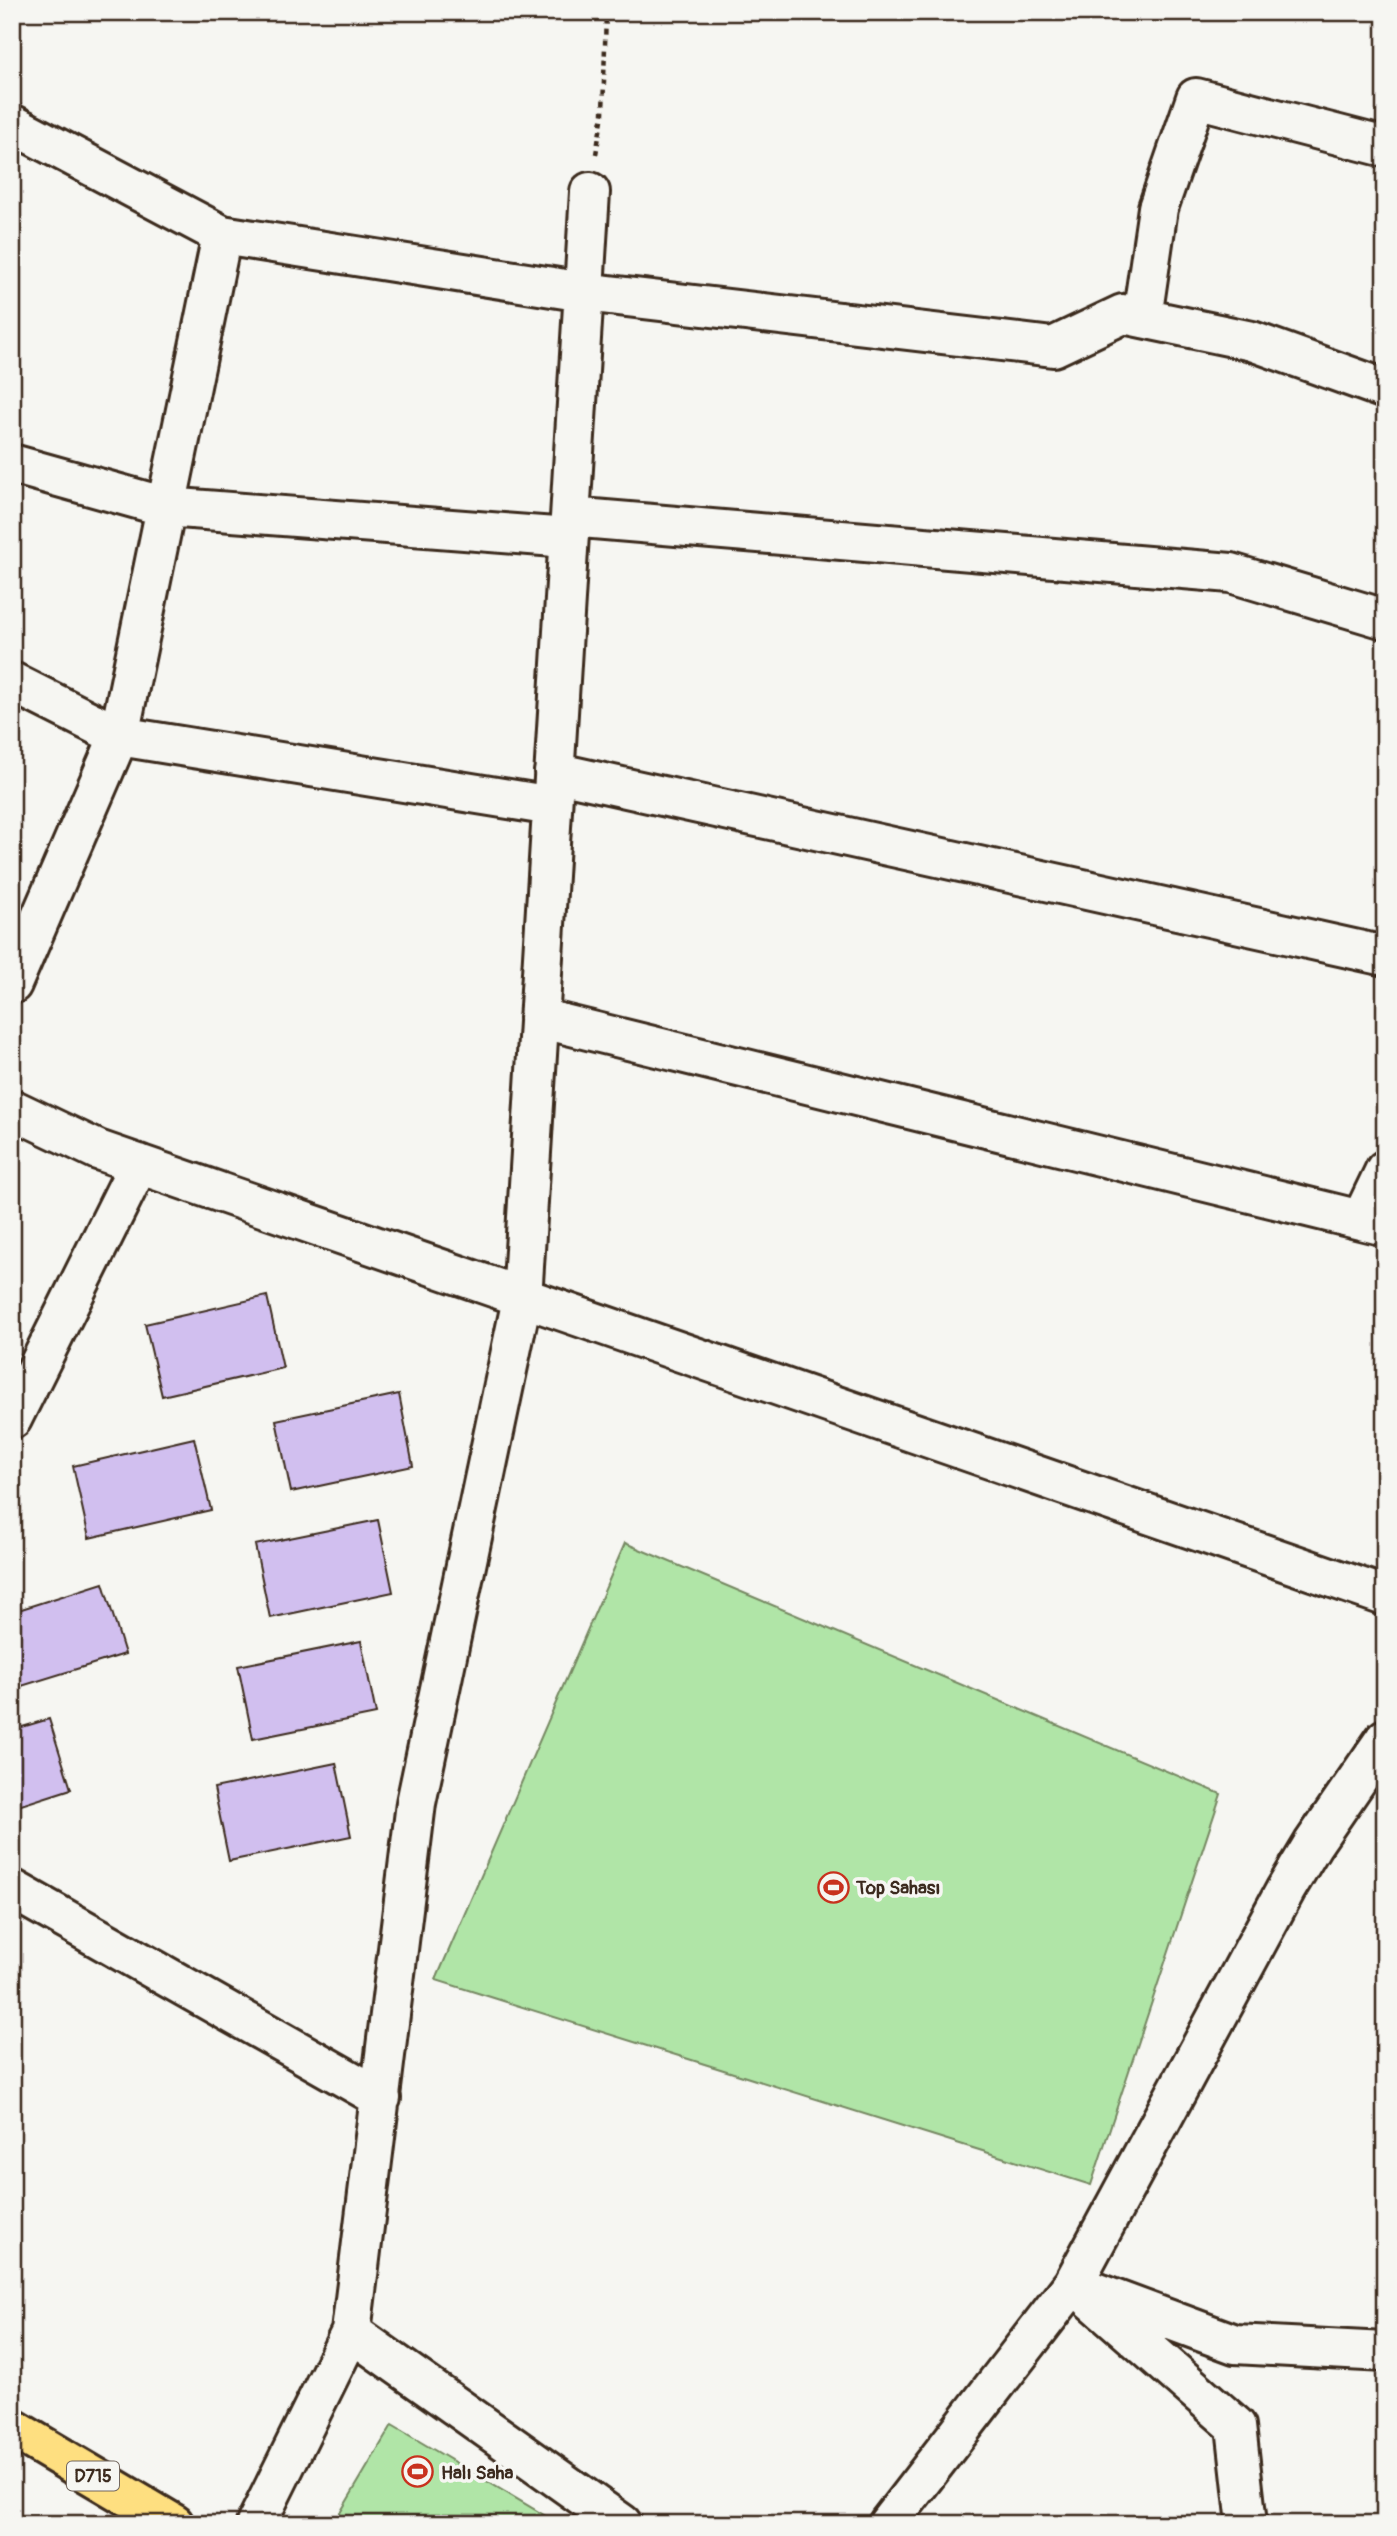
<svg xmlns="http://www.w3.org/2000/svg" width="1397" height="2536" viewBox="0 0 1397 2536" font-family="Pangolin,sans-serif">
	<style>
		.green { fill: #b0e5a7; stroke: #768862; stroke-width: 2 }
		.building { fill: #d1bfef; stroke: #3b2a1e; stroke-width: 2 }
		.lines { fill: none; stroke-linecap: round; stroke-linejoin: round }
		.minor-casing { stroke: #3b2a1e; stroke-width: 44 }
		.highway-casing { stroke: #3b2a1e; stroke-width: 44 }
		.path { stroke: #3b2a1e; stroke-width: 4.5; stroke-dasharray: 5 5; stroke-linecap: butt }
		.minor { stroke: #f6f6f2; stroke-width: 38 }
		.highway { stroke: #fedf80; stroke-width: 38 }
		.labels { text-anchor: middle; stroke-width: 7; stroke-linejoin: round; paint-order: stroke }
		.shield { fill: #f6f6f2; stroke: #73675e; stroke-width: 2 }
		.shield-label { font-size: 18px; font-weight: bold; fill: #3b2a1e }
		.poi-label { font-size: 19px; font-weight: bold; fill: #3b2a1e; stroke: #f6f6f2; text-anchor: start }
	</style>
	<rect width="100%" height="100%" fill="#f6f6f2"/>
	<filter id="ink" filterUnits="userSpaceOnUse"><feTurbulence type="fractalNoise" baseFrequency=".0143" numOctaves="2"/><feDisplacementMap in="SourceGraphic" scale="14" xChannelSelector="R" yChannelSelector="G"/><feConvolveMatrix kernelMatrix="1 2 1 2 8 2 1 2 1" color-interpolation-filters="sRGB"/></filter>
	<g filter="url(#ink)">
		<!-- green -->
		<path class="green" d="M 625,1543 L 1221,1794 L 1091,2185 L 436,1980 Z
			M 392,2425 L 559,2524 L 346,2524 L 337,2518 Z"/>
		<!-- building -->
		<path class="building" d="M 267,1296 L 283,1368 L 162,1396 L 145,1324 Z
			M 399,1394 L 413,1466 L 291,1492 L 276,1420 Z
			M 194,1438 L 211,1510 L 89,1538 L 73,1466 Z
			M 378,1520 L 393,1592 L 270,1618 L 255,1545 Z
			M 103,1583 L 125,1654 L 12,1689 L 12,1612 Z
			M 361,1641 L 376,1714 L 253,1739 L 238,1666 Z
			M 49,1719 L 71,1789 L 12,1808 L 12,1730 Z
			M 336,1763 L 351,1836 L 229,1861 L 214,1788 Z"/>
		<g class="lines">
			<defs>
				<path id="minor" d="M 12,124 L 222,235
					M 590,192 L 522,1299 L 416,1803 L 351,2332 L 622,2524
					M 1142,318 L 1158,208 L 1196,98 L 1385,147
					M 12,464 L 166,507 L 568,538
					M 570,517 L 1231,573 L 1385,619
					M 12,682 L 119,736 L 222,235 L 584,292 L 1053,347 L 1123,314 L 1252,341 L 1385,389
					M 554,772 L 1385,956
					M 12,984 L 119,736 L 552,806
					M 539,1018 L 1385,1226
					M 12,1109 L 98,1150 L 1385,1596
					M 1361,1220 L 1385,1170
					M 12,1419 L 139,1164
					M 12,1889 L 381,2098
					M 1073,2284 L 1235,2344 L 1385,2352
					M 1091,2299 L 1236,2426 L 1247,2524
					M 256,2524 L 351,2332
					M 888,2524 L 1073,2284 L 1286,1889 L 1313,1844 L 1385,1739"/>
				<path id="highway" d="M 12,2428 L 174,2524"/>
			</defs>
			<!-- minor casing -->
			<use href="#minor" class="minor-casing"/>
			<!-- highway casing -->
			<use href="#highway" class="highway-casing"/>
			<!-- path -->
			<path class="path" d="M 596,154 L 603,114 L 606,12"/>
			<!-- minor -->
			<use href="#minor" class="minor"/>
			<!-- highway -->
			<use href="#highway" class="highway"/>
		</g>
	</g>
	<!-- icons -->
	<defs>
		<symbol id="stadium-ring" viewBox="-11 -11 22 22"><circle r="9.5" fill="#f6f6f2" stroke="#c8321e" stroke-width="1.5"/><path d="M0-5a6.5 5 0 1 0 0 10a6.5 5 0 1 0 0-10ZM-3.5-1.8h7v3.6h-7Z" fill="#c8321e"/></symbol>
	</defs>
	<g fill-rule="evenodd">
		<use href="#stadium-ring" x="816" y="1870" width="35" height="35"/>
		<use href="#stadium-ring" x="400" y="2454" width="35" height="35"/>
	</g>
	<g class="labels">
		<!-- shield labels -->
		<rect class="shield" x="67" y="2461.5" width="52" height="29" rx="5"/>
		<g class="shield-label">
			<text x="93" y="2482">D715</text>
		</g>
		<!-- poi labels -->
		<g class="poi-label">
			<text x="856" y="1894">Top Sahası</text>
			<text x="441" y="2479">Halı Saha</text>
		</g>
	</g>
	<!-- margin -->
	<rect width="1397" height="2536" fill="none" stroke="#f6f6f2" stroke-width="42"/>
	<rect x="21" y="21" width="1355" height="2494" fill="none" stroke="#3b2a1e" stroke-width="2.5" filter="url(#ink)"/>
</svg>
